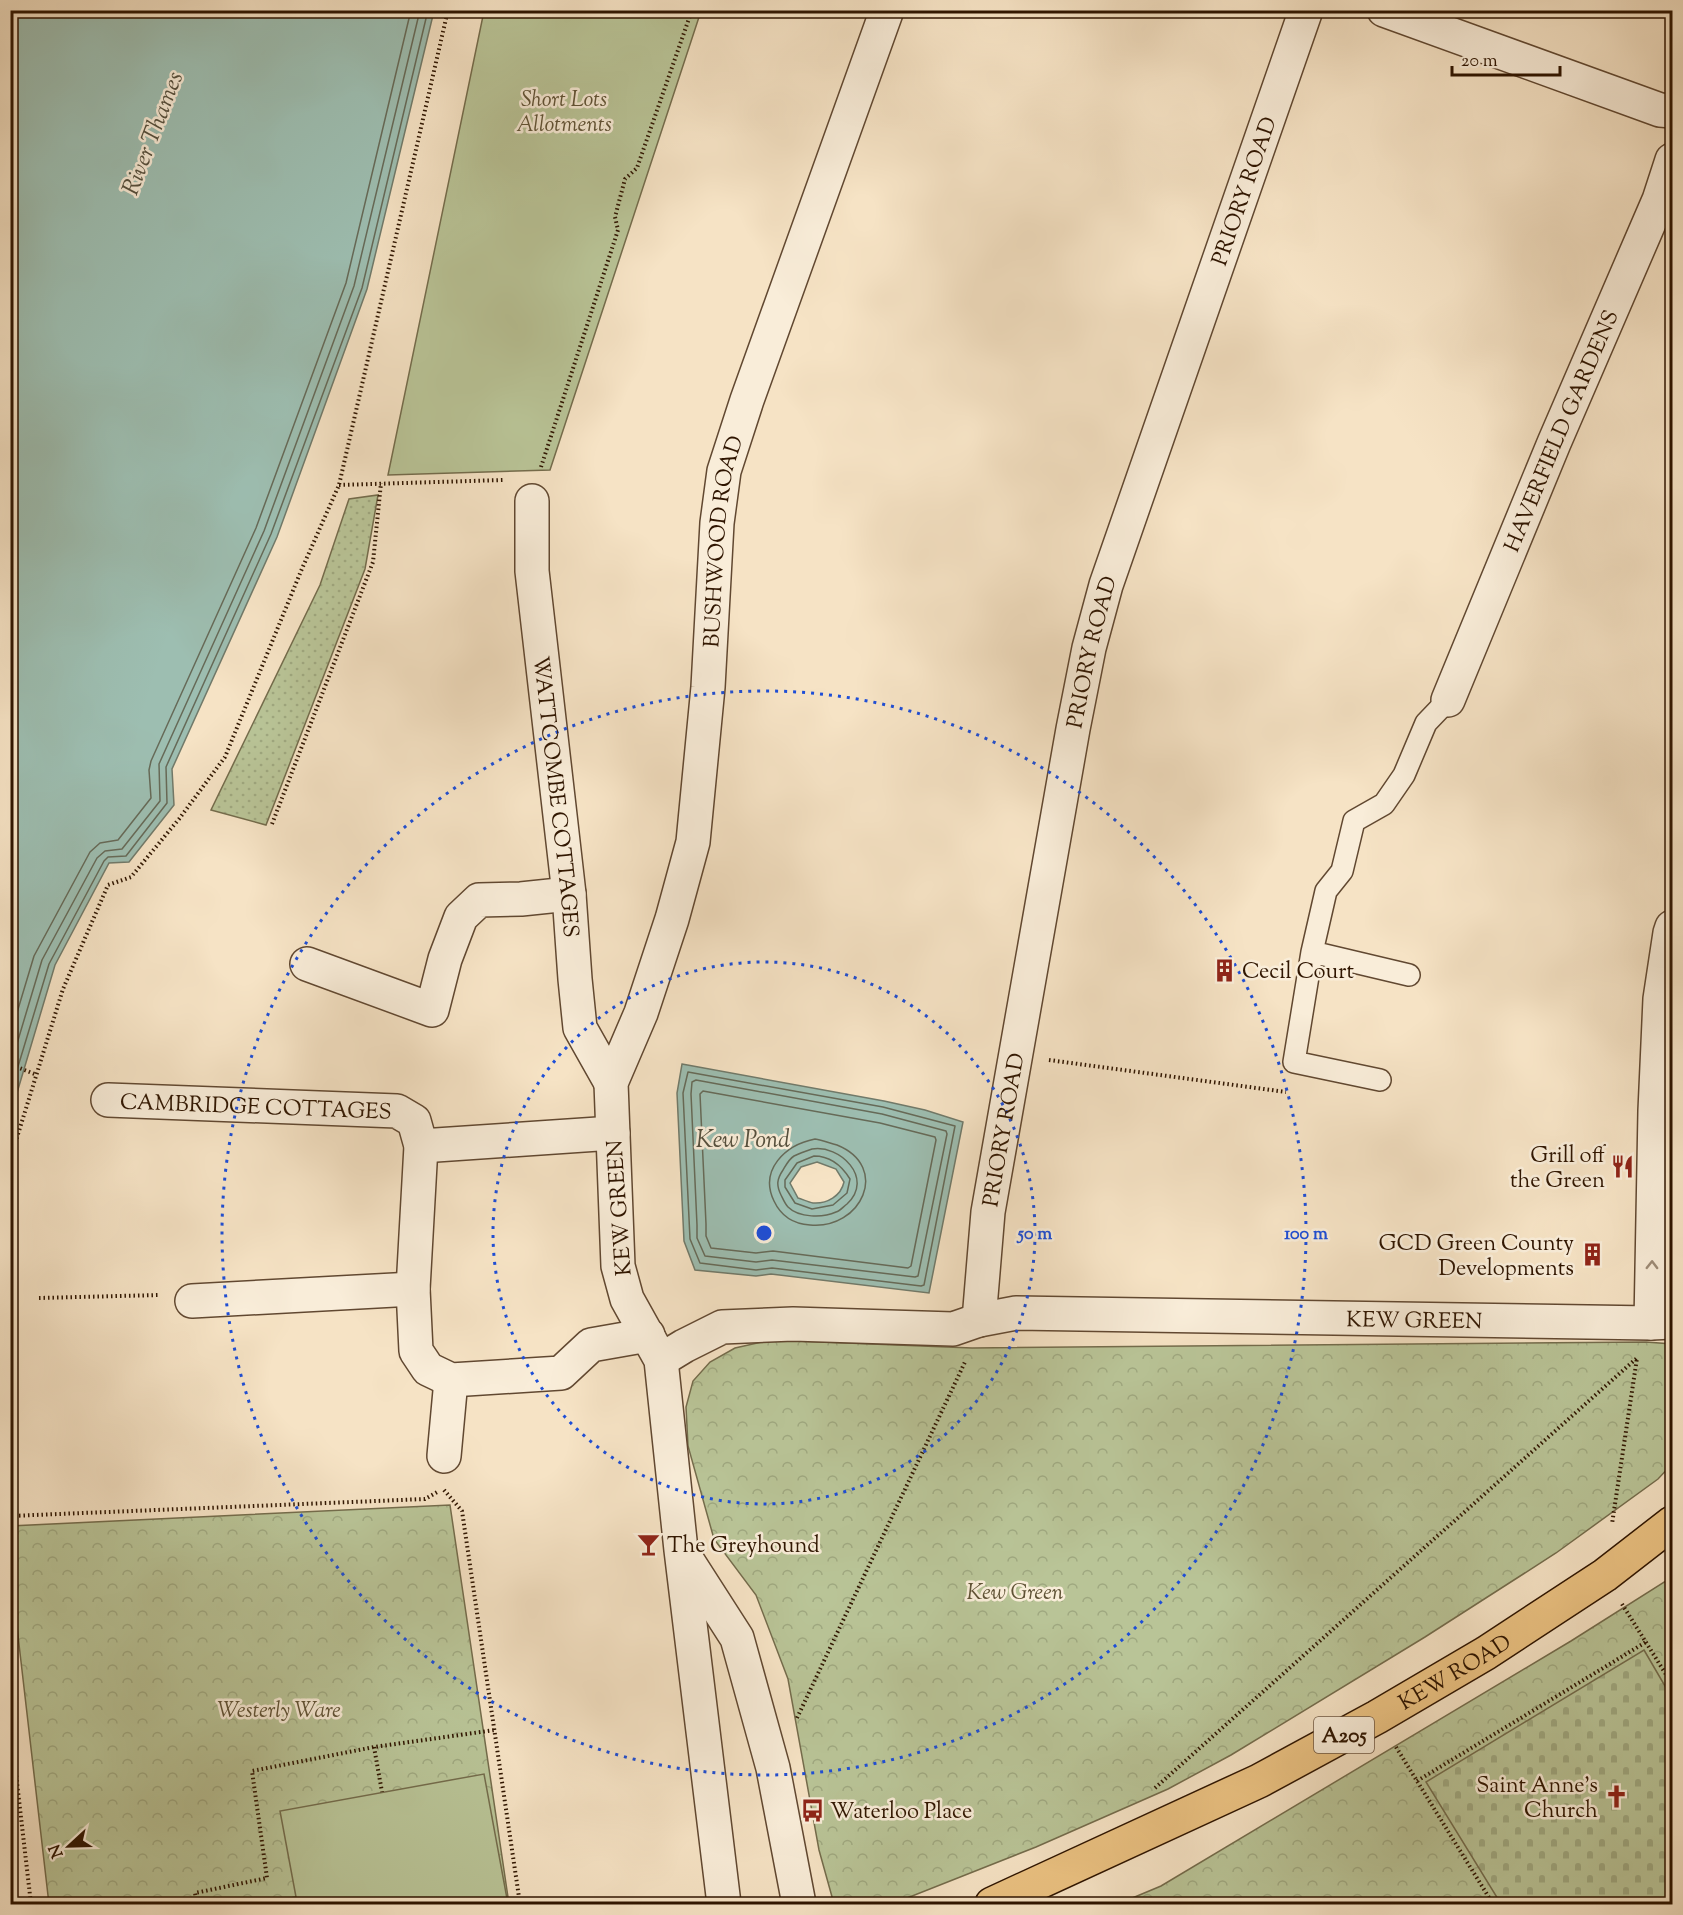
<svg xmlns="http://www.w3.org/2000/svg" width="1683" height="1915" viewBox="0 0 1683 1915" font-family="'Sorts Mill Goudy',serif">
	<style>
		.grass { fill: url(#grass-dots); stroke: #746c4c; stroke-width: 1.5 }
		.forest { fill: url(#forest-crowns); stroke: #746c4c; stroke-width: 1.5 }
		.cemetery { fill: url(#cemetery-stones); stroke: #746c4c; stroke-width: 1.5 }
		.garden { fill: #b9c497; stroke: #746c4c; stroke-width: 1.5 }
		.water { fill: #9dbeb1; stroke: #717a6a; stroke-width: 1.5; fill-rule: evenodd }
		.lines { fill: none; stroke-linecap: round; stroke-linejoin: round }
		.shore { stroke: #666a58; stroke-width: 1.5 }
		.service-casing { stroke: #614831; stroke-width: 24 }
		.minor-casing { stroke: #614831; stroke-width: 36 }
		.trunk-casing { stroke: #2f1500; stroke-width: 36 }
		.path { stroke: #2f1500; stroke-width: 4; stroke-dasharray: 1.5 3; stroke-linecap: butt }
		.service { stroke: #f9edd9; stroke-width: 21 }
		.minor { stroke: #f9edd9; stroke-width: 33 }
		.trunk { stroke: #ebc282; stroke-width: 33 }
		.oneway { stroke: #9e8c77 }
		.ring { fill: none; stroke: #1d4ed8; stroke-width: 3; stroke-dasharray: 3 6 }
		.labels { text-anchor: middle; stroke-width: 5; stroke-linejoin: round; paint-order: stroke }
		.shield { fill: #f9edd9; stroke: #6c5641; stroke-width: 1.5 }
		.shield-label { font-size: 21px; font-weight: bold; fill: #2f1500 }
		.park-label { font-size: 22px; font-style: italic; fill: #5f5235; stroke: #f9edd9 }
		.street-label { font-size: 22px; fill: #2f1500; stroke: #f9edd9 }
		.poi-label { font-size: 22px; fill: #2f1500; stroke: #f9edd9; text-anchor: start }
		.water-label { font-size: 24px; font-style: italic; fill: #56503e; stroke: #f9edd9 }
		.centre { fill: #1d4ed8; stroke: #f9edd9; stroke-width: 3 }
		.ring-label { font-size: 18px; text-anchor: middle; font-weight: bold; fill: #1d4ed8; stroke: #f9edd9; stroke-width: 5; stroke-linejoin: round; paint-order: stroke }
	</style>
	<defs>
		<pattern id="grass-dots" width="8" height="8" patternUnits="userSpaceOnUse" patternTransform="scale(1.5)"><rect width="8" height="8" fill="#b9c497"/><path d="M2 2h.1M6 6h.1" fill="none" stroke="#9fa880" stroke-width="1.8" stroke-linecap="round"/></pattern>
		<pattern id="forest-crowns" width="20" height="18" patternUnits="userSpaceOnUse" patternTransform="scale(1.5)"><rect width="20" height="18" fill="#b9c497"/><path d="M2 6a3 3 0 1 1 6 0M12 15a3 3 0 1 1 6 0" fill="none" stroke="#9fa880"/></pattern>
		<pattern id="cemetery-stones" width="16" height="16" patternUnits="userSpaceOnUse" patternTransform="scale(1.5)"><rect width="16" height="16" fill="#b9c497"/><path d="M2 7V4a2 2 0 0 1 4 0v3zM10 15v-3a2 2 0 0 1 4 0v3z" fill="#9fa880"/></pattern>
	</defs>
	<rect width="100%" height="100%" fill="#f6e3c5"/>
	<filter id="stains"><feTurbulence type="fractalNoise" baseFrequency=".00333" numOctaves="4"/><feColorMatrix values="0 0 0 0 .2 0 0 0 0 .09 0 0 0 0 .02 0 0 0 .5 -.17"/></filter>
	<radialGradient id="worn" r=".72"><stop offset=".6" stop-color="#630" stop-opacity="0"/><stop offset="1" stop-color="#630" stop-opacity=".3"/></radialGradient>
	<!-- grass -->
	<path class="grass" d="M 378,495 L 365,569 L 266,825 L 211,810 L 320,585 L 349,499 Z"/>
	<!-- forest -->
	<path class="forest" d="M 771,1340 L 972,1348 L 1646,1342 L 1672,1344 L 1672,1464 L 1658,1479 L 1556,1553 L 1425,1637 L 1231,1755 L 1168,1789 L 1036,1847 L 892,1904 L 834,1904 L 819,1850 L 788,1679 L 756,1595 L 714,1539 L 688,1446 L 686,1407 L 693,1381 L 710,1362 L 735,1348 Z
		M 450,1505 L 509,1904 L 49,1904 L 11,1575 L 10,1526 Z
		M 1672,1577 L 1672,1904 L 1118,1904 L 1161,1886 L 1571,1641 Z"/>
	<!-- cemetery -->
	<path class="cemetery" d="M 1644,1650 L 1672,1698 L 1672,1904 L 1501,1904 L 1426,1782 Z"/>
	<!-- garden -->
	<path class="garden" d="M 484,11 L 701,11 L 550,470 L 388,475 Z
		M 484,1774 L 508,1904 L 254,1904 L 296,1897 L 280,1811 Z"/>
	<!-- water -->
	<path class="water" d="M 15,11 L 434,11 L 367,289 L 277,537 L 172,769 L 174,805 L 129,862 L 109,863 L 55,965 L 11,1113 L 10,20 Z
		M 682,1064 L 884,1101 L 925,1110 L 963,1122 L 929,1293 L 771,1274 L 756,1276 L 695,1270 L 684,1241 L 677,1093 ZM 817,1162 L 836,1169 L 844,1182 C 841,1196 827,1204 813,1203 C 808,1202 802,1199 798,1198 L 790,1183 L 801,1167 Z"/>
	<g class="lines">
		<!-- shore -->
		<path class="shore" d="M 10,1036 L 34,956 L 90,852 L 100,843 L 118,840 L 151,798 L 149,770 L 151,761 L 256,528 L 346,283 L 411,10
			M 10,1067 L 42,960 L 97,858 L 105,851 L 122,849 L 160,801 L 159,764 L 264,531 L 354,286 L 420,10
			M 688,1072 L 883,1107 L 955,1126 L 924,1285 L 921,1286 L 772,1268 L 756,1270 L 700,1263 L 690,1239 L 683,1093 Z
			M 696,1080 L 882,1114 L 946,1131 L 947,1134 L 918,1276 L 915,1277 L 772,1260 L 756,1262 L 705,1256 L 697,1238 L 697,1225 L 691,1094 L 692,1082 Z
			M 703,1091 L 880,1123 L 935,1137 L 936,1140 L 911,1266 L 908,1268 L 773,1251 L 756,1253 L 711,1248 L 706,1236 L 706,1224 L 700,1094 Z
			M 10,1093 L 49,964 L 104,861 L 108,857 L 126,856 L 167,803 L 166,767 L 271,534 L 362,288 L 428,10
			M 815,1139 C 823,1140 829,1143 837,1145 C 891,1167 861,1230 810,1225 C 794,1224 781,1216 774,1201 C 759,1170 785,1145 815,1139 Z
			M 812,1149 C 839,1144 875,1178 847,1204 C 843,1207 840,1211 836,1212 C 823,1218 799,1218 788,1207 C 785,1204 783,1199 781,1195 C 776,1185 777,1179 783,1170 C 786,1165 789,1159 794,1156 C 800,1153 806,1151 812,1149 Z
			M 814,1156 C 831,1156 842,1166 850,1179 L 847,1193 L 833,1205 L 812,1209 L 795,1203 L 785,1187 L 785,1180 L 797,1163 Z"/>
		<defs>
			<path id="service" d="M 1312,952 L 1409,975
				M 1380,1080 L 1294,1062 L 1312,952 L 1326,891 L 1342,871 L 1354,821 L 1384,804 L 1404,775 L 1426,723 L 1448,700"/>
			<g id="minor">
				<path d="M 1384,10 L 1660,110 L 1672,111"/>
				<path id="s1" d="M 532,501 L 532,571 L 569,894 L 575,979 L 580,1028 L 611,1083"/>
				<path id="s2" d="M 1448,700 L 1554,443 L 1659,200 L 1672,160"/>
				<path d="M 307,964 L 432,1010 L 445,959 L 461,917 L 479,900 L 521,899 L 569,894"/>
				<path id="s3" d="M 108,1100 L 397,1111 L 414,1121 L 421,1146 L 413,1289 L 416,1351 L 428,1369 L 451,1380 L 561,1373 L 591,1345 L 648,1335"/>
				<path d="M 421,1146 L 613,1133"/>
				<path d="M 192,1301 L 413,1289"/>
				<path id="s4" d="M 979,1320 L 988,1212 L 1073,729 L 1089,648 L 1106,585 L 1306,10"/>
				<path d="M 1651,1323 L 1655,1111 L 1660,999 L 1670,933 L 1672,927"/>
				<path id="s5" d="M 661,1360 L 684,1346 L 722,1327 L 793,1324 L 953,1329 L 979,1320 L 1016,1313 L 1651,1323 L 1672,1322"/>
				<path d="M 444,1456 L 451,1380"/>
				<path d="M 685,1557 L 737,1638 L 773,1768 L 799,1904"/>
				<path id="s6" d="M 724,1904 L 681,1550 L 661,1360 L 627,1299 L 618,1266 L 611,1083 L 641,1013 L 672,919 L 693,842 L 708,687 L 717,523 L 724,471 L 747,400 L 887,10"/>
			</g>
			<g id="trunk">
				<path id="s7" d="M 992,1904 L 1259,1781 L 1377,1717 L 1486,1653 L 1605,1575 L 1672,1523"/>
			</g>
		</defs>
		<!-- service casing -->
		<use href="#service" class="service-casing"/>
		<!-- minor casing -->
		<use href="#minor" class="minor-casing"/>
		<!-- trunk casing -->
		<use href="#trunk" class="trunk-casing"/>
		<!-- path -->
		<path class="path" d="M 541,467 L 618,230 L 615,217 L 625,179 L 637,168 L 692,10
			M 339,485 L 503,480
			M 272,824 L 373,562 L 381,483
			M 1049,1060 L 1286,1092
			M 12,1065 L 37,1075
			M 10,1160 L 63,989 L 108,885 L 131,877 L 179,819 L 225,757 L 301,571 L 339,485 L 448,10
			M 39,1298 L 159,1295
			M 444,1490 L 462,1511 L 520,1904
			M 10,1516 L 425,1499 L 439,1491
			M 1622,1604 L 1672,1684
			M 797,1718 L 965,1362
			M 10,1722 L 31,1904
			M 374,1747 L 382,1792
			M 1396,1747 L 1493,1904
			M 1417,1781 L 1646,1642
			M 1155,1788 L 1637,1358 L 1612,1524
			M 197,1904 L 195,1893 L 267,1878 L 252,1771 L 374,1747 L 495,1730"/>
		<!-- service -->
		<use href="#service" class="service"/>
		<!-- minor -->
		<use href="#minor" class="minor"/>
		<!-- trunk -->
		<use href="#trunk" class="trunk"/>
	</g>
	<!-- one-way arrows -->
	<defs><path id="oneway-chevron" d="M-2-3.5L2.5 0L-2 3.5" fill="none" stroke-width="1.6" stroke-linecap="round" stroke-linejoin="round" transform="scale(1.5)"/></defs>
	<use class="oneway" href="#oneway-chevron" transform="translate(1652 1265) rotate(-89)"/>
	<!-- distance rings -->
	<g class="ring">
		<circle cx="764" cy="1233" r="271"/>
		<circle cx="764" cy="1233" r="542"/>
	</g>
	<!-- icons -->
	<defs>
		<symbol id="building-bare" viewBox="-9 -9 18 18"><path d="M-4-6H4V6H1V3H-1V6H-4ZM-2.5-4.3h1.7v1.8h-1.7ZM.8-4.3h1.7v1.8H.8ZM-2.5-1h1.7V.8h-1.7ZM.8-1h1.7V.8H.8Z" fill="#8f2418" stroke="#f9edd9" stroke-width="2.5" paint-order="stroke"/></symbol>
		<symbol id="restaurant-bare" viewBox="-9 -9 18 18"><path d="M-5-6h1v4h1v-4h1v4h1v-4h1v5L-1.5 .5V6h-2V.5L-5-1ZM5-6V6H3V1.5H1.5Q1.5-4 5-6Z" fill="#8f2418" stroke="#f9edd9" stroke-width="2.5" paint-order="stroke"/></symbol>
		<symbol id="bar-bare" viewBox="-9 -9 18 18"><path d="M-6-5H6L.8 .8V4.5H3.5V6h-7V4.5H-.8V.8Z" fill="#8f2418" stroke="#f9edd9" stroke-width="2.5" paint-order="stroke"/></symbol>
		<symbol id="church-bare" viewBox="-9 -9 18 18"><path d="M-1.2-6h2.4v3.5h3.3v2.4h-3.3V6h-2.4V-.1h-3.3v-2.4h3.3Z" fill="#8f2418" stroke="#f9edd9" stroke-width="2.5" paint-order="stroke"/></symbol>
		<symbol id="bus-bare" viewBox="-9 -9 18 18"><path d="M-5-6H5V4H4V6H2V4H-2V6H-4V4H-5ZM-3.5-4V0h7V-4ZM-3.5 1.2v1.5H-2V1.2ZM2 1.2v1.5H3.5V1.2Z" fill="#8f2418" stroke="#f9edd9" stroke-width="2.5" paint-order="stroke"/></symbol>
	</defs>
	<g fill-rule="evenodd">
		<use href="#building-bare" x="1208" y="954" width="33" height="33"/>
		<use href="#restaurant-bare" x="1606" y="1150" width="33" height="33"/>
		<use href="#building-bare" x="1576" y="1238" width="33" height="33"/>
		<use href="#bar-bare" x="632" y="1528" width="33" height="33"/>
		<use href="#church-bare" x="1600" y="1780" width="33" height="33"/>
		<use href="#bus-bare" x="796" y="1794" width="33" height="33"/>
	</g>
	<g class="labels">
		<!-- shield labels -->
		<rect class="shield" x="1314" y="1717" width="60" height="36" rx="4.5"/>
		<g class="shield-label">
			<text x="1344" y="1742">A205</text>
		</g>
		<!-- park labels -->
		<g class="park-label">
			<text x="564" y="106">Short Lots<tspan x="564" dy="25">Allotments</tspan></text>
			<text x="1015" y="1599">Kew Green</text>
			<text x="279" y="1717">Westerly Ware</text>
		</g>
		<!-- street labels -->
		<g class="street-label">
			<text dy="8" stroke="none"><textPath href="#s4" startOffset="1164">PRIORY ROAD</textPath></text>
			<text dy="8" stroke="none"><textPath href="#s2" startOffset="292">HAVERFIELD GARDENS</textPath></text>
			<text dy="8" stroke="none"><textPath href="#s6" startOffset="1392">BUSHWOOD ROAD</textPath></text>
			<text dy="8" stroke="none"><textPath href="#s4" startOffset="678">PRIORY ROAD</textPath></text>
			<text dy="8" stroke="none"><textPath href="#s1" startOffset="297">WATTCOMBE COTTAGES</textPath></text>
			<text dy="8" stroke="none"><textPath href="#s3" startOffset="148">CAMBRIDGE COTTAGES</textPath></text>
			<text dy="8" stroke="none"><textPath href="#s4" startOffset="192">PRIORY ROAD</textPath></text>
			<text transform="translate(618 1208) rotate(-94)" y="8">KEW GREEN</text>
			<text dy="8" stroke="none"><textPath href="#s5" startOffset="764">KEW GREEN</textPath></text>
			<text dy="8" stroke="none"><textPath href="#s7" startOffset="518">KEW ROAD</textPath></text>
		</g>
		<!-- poi labels -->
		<g class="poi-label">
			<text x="1242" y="978">Cecil Court</text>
			<text x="1605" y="1162" text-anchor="end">Grill off<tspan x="1605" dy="25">the Green</tspan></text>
			<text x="1574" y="1250" text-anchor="end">GCD Green County<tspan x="1574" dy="25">Developments</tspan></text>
			<text x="667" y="1552">The Greyhound</text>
			<text x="1598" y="1792" text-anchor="end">Saint Anne's<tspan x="1598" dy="25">Church</tspan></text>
			<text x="830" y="1818">Waterloo Place</text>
		</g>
		<!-- water labels -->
		<g class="water-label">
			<text transform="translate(152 133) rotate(-69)" y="8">River Thames</text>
			<text x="743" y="1147">Kew Pond</text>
		</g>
	</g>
	<circle cx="764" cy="1233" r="9" class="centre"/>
	<g class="ring-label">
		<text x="1035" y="1239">50 m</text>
		<text x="1306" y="1239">100 m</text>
	</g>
	<!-- margin -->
	<rect width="1683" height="1915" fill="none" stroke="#f6e3c5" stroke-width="36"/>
	<rect x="12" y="12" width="1659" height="1891" fill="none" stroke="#2f1500" stroke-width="3"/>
	<rect x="18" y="18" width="1647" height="1879" fill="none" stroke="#2f1500" stroke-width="1.5"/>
	<!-- north arrow -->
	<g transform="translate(69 1846) rotate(248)" stroke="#f9edd9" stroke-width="4.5" paint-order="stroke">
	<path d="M0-4.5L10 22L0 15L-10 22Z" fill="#2f1500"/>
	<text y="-9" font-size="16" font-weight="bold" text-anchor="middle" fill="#2f1500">N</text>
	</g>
	<!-- scale -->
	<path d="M1452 66v9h108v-9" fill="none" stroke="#2f1500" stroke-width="3"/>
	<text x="1461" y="66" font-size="18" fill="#2f1500" stroke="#f9edd9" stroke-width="4.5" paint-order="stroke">20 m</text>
	<rect width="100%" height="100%" filter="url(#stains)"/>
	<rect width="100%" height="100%" fill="url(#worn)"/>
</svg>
